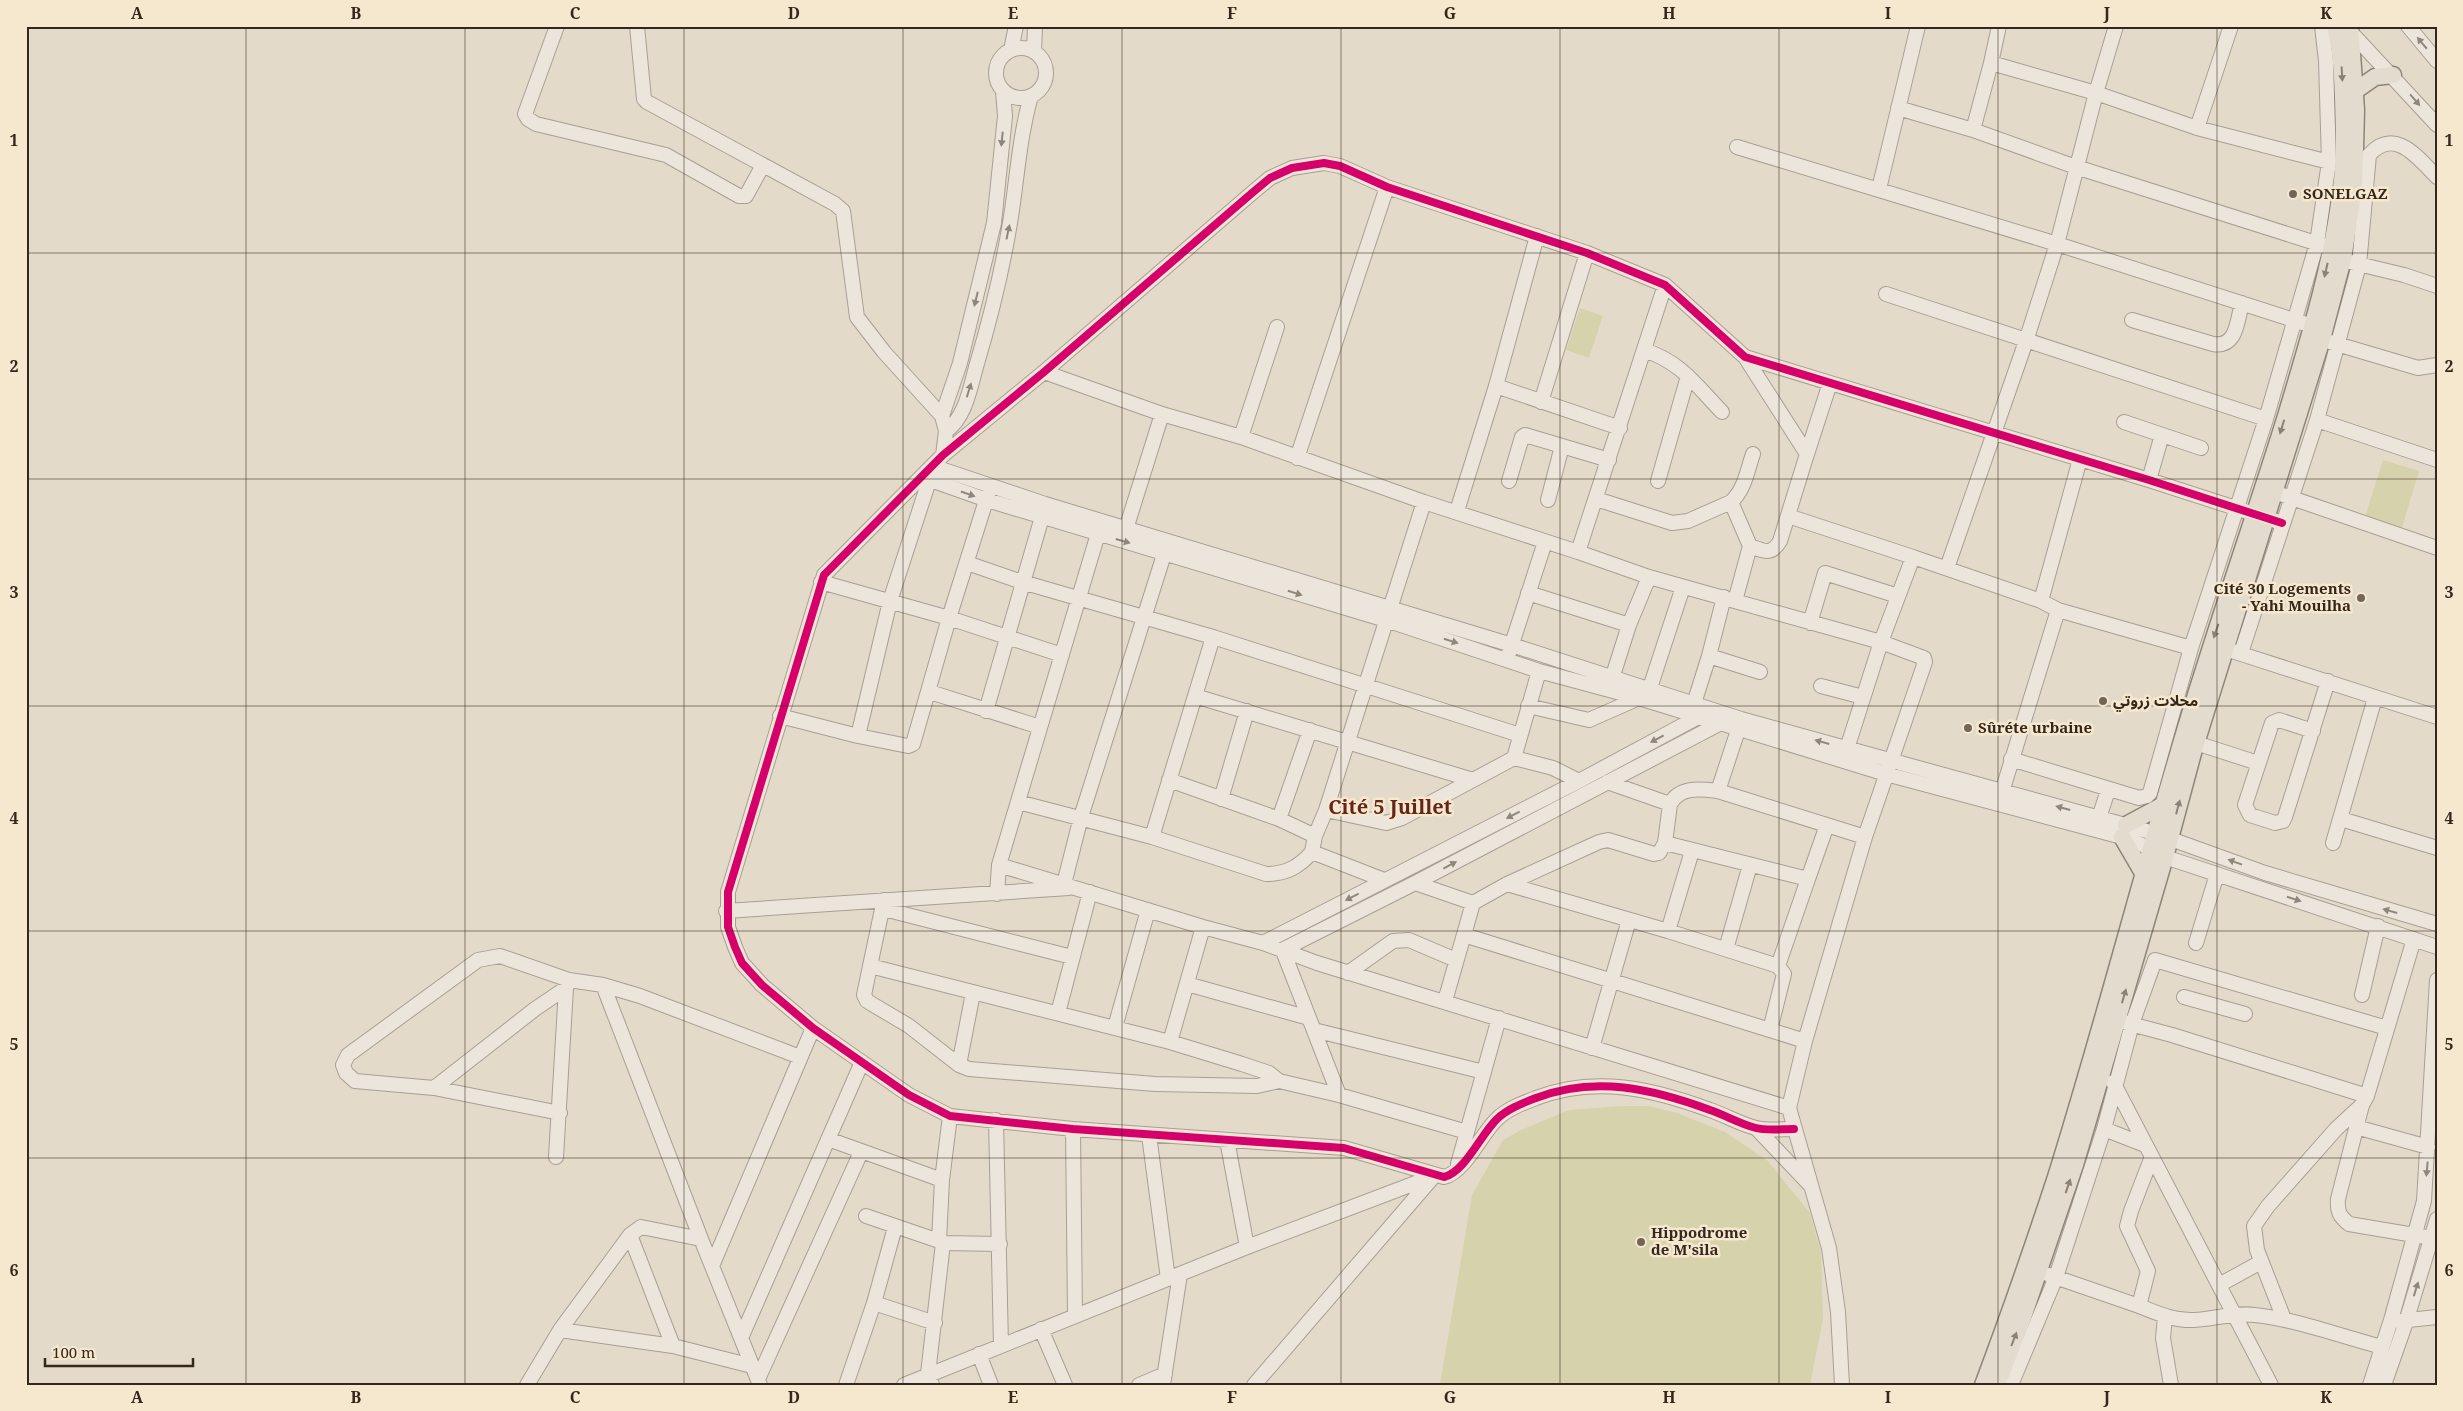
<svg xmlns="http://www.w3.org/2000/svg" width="2463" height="1411" viewBox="0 0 2463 1411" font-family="'Noto Serif','Noto Sans Arabic',serif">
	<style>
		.green { fill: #d6d2ac }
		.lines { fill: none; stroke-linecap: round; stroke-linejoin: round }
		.minor-casing { stroke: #a89f94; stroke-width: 16 }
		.major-casing { stroke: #8e857a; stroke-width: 19 }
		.minor { stroke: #ebe5dc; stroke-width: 14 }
		.major { stroke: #e3dbcd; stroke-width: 16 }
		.cycleway-casing { stroke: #f6e8cf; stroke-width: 11 }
		.cycleway { stroke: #d6006c; stroke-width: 8 }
		.oneway { fill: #90867c }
		.oneway2 { fill: #8c8174 }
		.grid { fill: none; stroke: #36271c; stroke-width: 1; stroke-opacity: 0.55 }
		.poi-dot { fill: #736659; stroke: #f6e8cf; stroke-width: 2 }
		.labels { text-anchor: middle; stroke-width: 5; stroke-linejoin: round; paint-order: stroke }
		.poi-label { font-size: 15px; font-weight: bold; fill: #36271c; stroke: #f6e8cf; text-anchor: start }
		.district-label { font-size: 20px; font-weight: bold; fill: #64251b; stroke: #f6e8cf }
		.neatline { fill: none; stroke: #36271c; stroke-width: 2 }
		.grid-label { font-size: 16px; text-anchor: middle; font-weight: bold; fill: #36271c }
	</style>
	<rect width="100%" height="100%" fill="#e4daca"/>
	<!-- green -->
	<path class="green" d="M 1580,308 L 1603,316 L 1589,358 L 1566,350 Z
		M 2383,460 L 2419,471 L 2400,534 L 2363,523 Z
		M 1622,1106 L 1649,1106 L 1677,1113 L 1725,1132 L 1768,1161 L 1810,1213 L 1821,1253 L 1823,1319 L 1810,1385 L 1440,1385 L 1472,1195 L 1503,1140 L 1521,1130 L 1569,1110 Z"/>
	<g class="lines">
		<defs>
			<path id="minor" d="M 557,26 L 525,114 L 528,119 L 536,124 L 666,155 L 739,196 L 746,196 L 763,165
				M 637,26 L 644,99 L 647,102 L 835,204 L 843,211 L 857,317 L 884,352 L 942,416
				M 1999,26 L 1991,63 L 2096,93 L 2197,128 L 2329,162
				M 2408,26 L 2437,61
				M 2346,27 L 2437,125
				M996 73a25 25 0 1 1 50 0a25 25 0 1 1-50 0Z
				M 1011,50 L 1016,26
				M 1034,52 L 1035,26
				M 1898,108 L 1973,130 L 2076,167 L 2325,246
				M 2197,128 L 2231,26
				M 1973,130 L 1991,63
				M 1737,147 L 2057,244 L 2303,323
				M 1879,189 L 1918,26
				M 2350,262 L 2404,275 L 2437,286
				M 1886,294 L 2266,419
				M 2132,320 L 2213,344 C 2237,348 2237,321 2242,303
				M 2330,342 L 2418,368 L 2437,365
				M 1644,350 C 1681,362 1696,385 1722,412
				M 1044,372 L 1162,414 L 1241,437 L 1424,502 L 1578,552 L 1649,577 L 1881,642 L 1924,658 L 1925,662 L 1865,837 L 1805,1041 L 1789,1108 L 1829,1248 L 1838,1312 L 1842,1385
				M 1496,386 L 1620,428
				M 1541,402 L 1587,253
				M 2317,420 L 2437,460
				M 2124,422 L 2201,448
				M 946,431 C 965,418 970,389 976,367 C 990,320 1002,272 1010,223 C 1017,181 1019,138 1031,96
				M 1241,437 L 1277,327
				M 1807,454 L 1830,383
				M 943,455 L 946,431 L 942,416 L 960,363 L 994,223 L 1005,116 L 1003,91
				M 1297,458 L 1387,187
				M 932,466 L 1045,504 L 1512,645 L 1741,719 L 2154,833 L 2265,873 L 2437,924
				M 922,477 L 987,500 L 1386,620 L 1539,671 L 1639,698 L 1886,774 L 2122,837 L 2150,848 L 2165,857 L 2437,947
				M 2149,480 L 2162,435
				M 1509,481 L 1522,437 L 1525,435 L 1609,460
				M 1658,481 L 1688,376
				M 2283,495 L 2437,548
				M 1596,499 L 1672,523 L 1688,521 L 1731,502 C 1745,489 1747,471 1753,454
				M 1548,500 L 1562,446
				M 1731,502 L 1750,546
				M 1457,511 L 1496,386 L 1537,236
				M 1788,516 L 1913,557 L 1881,642 L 1844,758
				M 1126,529 L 1162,414
				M 1578,552 L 1665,285
				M 1913,557 L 2041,601 L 2058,610
				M 967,563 L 1022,582 L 1213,637 L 1520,735
				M 1947,568 L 2026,341 L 2057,244 L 2096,93 L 2116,26
				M 821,582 L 949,618 L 1062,655
				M 1528,593 L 1629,625
				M 1735,601 L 1750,546 C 1764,551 1771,556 1780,541 L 1807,454 L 1745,357
				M 2041,601 L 2080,459
				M 1810,623 L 1825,573 L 1898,596
				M 2232,651 L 2437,717
				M 1509,653 L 1545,542
				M 2241,653 L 2317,420 L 2359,265 L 2369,155 C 2395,126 2418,158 2437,177
				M 1709,656 L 1760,672
				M 1610,685 L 1629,625 L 1649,577
				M 1821,686 L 1863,697
				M 930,692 L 1040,727
				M 1195,696 L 1473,780
				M 1647,697 L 1683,587
				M 1528,706 L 1589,720 L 1639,698
				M 986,711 L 1044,510
				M 1691,713 L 1709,656 L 1724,597
				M 780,716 L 858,736 L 908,746 L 913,744 L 949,618 L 989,491
				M 2313,731 L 2279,720 L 2272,723 L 2245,805 L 2250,815 L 2275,823 L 2283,821 L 2285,817 L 2328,681
				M 858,736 L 890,601 L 929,481
				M 2196,743 L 2258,763
				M 1514,758 L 1539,671
				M 2011,759 L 2139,798 L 2147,796 L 2150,793 L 2191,648 L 2266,419 L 2317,243 L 2329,162 L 2326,61 L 2322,26
				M 1169,780 L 1279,819 L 1315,836
				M 1607,782 L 1670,804 C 1680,786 1700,789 1718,791 L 1741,721
				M 1718,791 L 1865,837
				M 2002,792 L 2058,610 L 2191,648
				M 1221,799 L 1247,711
				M 1018,802 L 1152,837 L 1266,874 C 1286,874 1299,867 1312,852
				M 1326,810 L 1424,502
				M 2099,818 L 2108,790
				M 1279,819 L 1310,730
				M 2341,819 L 2437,848
				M 1152,837 L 1213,637
				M 1665,843 L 1808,879 L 1827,825
				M 2333,843 L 2375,698
				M 999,865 L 1203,927 L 1263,943 L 1317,963 L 1789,1108
				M 1384,880 L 1312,852 L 1315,836 L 1326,810 L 1386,823 L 1402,818 L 1514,758 L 1553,768 L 1579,781
				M 1415,883 L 1473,903 L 1507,884 L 1599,842 L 1608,840 L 1654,854 L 1659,853 L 1665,843 L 1670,804
				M 1064,884 L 1081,817 L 1167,545
				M 1507,884 L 1668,931 L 1778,966 L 1784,974 L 1770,1030 L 1805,1041
				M 997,894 L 999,865 L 1100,527
				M 884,900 L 870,966 L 1170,1042 L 1242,1064 L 1269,1073 L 1279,1081 L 1339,1095 L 1467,1132
				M 884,909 L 1072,957
				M 726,911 L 1069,888
				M 1668,931 L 1692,851
				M 1464,935 L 1770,1030
				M 2414,939 L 2367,1096 L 2362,1105 L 2338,1199 C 2337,1211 2339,1216 2349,1224 L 2432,1238
				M 1263,943 L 1579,781 L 1700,716
				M 2196,943 L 2217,874
				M 1726,949 L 1750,865
				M 1282,950 L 1415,883 L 1719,724
				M 1283,951 L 1339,1095
				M 870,966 L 864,995 L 867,1001 L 909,1026 L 959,1065 L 969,1069 L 1155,1084 L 1257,1086 L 1279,1081
				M 1778,966 L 1808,879
				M 1348,973 L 1393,941 L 1409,940 L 1456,960
				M 1187,984 L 1309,1018
				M 603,985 L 701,1239
				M 2362,995 L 2378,926
				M 2184,997 L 2245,1014
				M 1445,1001 L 1473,903
				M 1058,1013 L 1090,892
				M 2123,1022 L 2172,1035 L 2367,1096
				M 1115,1027 L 1148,910
				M 1314,1030 L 1484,1072
				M 1170,1042 L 1203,927
				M 1592,1048 L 1629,920
				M 959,1065 L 973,993
				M 2113,1082 L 2271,1385
				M 434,1088 L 535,1009 L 566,988
				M 560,1113 L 434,1088 L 355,1081 L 346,1073 L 343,1065 L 348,1055 L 478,960 L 500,956 L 569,980 L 603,985 L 640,996 L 800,1057
				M 996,1120 L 1001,1346
				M 2356,1127 L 2428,1147
				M 1073,1129 L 1075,1315
				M 1757,1129 L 1811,1186
				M 1794,1129 C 1782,1129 1767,1131 1756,1128 C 1740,1124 1725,1115 1710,1110 C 1653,1089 1595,1075 1536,1098 C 1523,1103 1507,1109 1497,1119 C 1481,1134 1465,1172 1444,1177 L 1344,1148 L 1073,1129 L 950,1116 L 909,1095 L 813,1028 L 762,985 L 742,963 L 735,947 L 728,927 L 728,892 L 824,575 L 943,455 L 1044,372 L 1252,193 L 1270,178 L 1292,168 L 1324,163 L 1340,166 L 1387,187 L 1587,253 L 1665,285 L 1745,357 L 2149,480 L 2282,523
				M 2104,1129 L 2145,1145
				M 1149,1135 L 1168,1279
				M 828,1139 L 942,1180
				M 1227,1140 L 1247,1247
				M 556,1157 L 566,988 L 569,980
				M 2151,1159 L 2131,1211 L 2127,1226 L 2148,1271 L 2139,1306 C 2157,1313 2174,1321 2194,1320 C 2215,1319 2234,1312 2255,1315 C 2299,1320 2340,1336 2382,1347
				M 1458,1164 L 1499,1018
				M 866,1216 L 939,1241
				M 630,1235 L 673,1346
				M 943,1243 L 1000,1244
				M 712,1266 L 813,1028
				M 2049,1275 L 2139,1306
				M 2219,1285 L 2261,1262
				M 874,1303 L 895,1227
				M 2165,1317 L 2163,1338 L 2171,1385
				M 2284,1319 L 2257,1250 L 2254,1226 L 2268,1206 L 2336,1129 L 2362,1105
				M 2399,1321 L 2437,1317
				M 1041,1329 L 1065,1385
				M 560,1330 L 673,1346 L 752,1366
				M 741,1338 L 862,1062
				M 979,1354 L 991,1385
				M 758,1379 L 861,1152
				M 527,1385 L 560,1330 L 630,1235 L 641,1227 L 701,1239 L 760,1385
				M 846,1385 L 874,1303 L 935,1323
				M 904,1385 L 1247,1247 L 1434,1176 L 1254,1385
				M 932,1385 L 928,1374 L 943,1243 L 939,1241 L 942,1180 L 950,1116
				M 1139,1385 L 1165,1374
				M 1163,1385 L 1180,1274
				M 2011,1385 L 2056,1277 L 2104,1129 L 2132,1024 L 2155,960 L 2387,1028
				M 2370,1385 L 2391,1320 L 2424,1201 L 2437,980
				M 2384,1385 L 2406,1322 L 2437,1219"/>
			<path id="major" d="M 2355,91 L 2375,77 L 2393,75
				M 2126,825 L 2163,805
				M 2122,837 L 2143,873
				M 1983,1385 C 2009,1316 2033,1247 2056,1177 C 2102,1030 2140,881 2184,734 C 2216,627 2253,522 2286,416 C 2308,342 2332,266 2341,189 C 2345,159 2344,127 2343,97 C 2342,73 2341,50 2335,26
				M 1997,1385 L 2022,1320 L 2075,1165 L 2165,857 L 2193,753 L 2322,339 L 2343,259 L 2354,187 L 2356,110 L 2350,26"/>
		</defs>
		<!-- minor casing -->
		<use href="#minor" class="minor-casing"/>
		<!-- major casing -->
		<use href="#major" class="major-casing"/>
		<!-- minor -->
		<use href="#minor" class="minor"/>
		<!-- major -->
		<use href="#major" class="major"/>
		<defs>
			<path id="cycleway" d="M 1794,1129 C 1782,1129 1767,1131 1756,1128 C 1740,1124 1725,1115 1710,1110 C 1653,1089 1595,1075 1536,1098 C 1523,1103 1507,1109 1497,1119 C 1481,1134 1465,1172 1444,1177 L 1344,1148 L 1073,1129 L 950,1116 L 909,1095 L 813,1028 L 762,985 L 742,963 L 735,947 L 728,927 L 728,892 L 824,575 L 943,455 L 1044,372 L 1252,193 L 1270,178 L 1292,168 L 1324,163 L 1340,166 L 1387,187 L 1587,253 L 1665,285 L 1745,357 L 2149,480 L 2282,523"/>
		</defs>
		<!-- cycleway casing -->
		<use href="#cycleway" class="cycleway-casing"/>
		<!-- cycleway -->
		<use href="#cycleway" class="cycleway"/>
	</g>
	<!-- one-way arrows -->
	<defs><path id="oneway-solid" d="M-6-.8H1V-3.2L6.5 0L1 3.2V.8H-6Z" transform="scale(1.25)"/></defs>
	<g class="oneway">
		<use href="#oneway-solid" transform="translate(2422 43) rotate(-130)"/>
		<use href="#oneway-solid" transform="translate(2415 100) rotate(49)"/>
		<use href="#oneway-solid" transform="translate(1002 139) rotate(96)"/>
		<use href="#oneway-solid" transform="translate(1008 232) rotate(-78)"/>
		<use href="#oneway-solid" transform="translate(976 299) rotate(104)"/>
		<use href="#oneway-solid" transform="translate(969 390) rotate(-73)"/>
		<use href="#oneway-solid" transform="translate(968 494) rotate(19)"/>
		<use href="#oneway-solid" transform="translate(1123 541) rotate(16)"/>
		<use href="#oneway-solid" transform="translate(1295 593) rotate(17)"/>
		<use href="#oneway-solid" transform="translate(1451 641) rotate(18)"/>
		<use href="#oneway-solid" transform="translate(1657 739) rotate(152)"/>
		<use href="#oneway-solid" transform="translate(1822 742) rotate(-164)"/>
		<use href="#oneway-solid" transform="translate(2063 808) rotate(-165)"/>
		<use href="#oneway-solid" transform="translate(1513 815) rotate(153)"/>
		<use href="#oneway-solid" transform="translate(2235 862) rotate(-160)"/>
		<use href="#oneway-solid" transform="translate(1450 865) rotate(-28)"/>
		<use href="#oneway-solid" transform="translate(1352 897) rotate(153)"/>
		<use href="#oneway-solid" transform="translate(2294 899) rotate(18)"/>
		<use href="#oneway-solid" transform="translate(2390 911) rotate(-164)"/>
		<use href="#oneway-solid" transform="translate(2427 1169) rotate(95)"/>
		<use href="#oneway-solid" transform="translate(2416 1289) rotate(-73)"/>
	</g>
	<g class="oneway2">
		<use href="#oneway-solid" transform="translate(2342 74) rotate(87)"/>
		<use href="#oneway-solid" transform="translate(2326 270) rotate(103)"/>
		<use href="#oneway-solid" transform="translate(2282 427) rotate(107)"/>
		<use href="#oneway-solid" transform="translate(2216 631) rotate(109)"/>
		<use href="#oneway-solid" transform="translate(2178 807) rotate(-75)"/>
		<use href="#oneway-solid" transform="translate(2124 996) rotate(-74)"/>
		<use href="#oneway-solid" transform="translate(2068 1186) rotate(-71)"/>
		<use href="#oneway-solid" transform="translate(2014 1339) rotate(-69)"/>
	</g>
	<!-- grid -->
	<path class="grid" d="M 246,26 L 246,1385M 465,26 L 465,1385M 684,26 L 684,1385M 903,26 L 903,1385M 1122,26 L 1122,1385M 1341,26 L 1341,1385M 1560,26 L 1560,1385M 1779,26 L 1779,1385M 1998,26 L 1998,1385M 2217,26 L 2217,1385M 26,253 L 2437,253M 26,479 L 2437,479M 26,706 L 2437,706M 26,931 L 2437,931M 26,1158 L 2437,1158"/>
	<!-- markers -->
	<g class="poi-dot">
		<circle cx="2293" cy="194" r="5"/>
		<circle cx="2361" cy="598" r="5"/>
		<circle cx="2103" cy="701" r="5"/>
		<circle cx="1968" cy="728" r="5"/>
		<circle cx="1641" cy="1242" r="5"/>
	</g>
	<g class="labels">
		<!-- poi labels -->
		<g class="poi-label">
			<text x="2303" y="199">SONELGAZ</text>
			<text x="2351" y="594" text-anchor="end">Cité 30 Logements<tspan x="2351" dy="17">- Yahi Mouilha</tspan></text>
			<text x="2113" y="706">محلات زروتي</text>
			<text x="1978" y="733">Sûréte urbaine</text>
			<text x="1651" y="1238">Hippodrome<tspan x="1651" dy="17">de M'sila</tspan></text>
		</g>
		<!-- district labels -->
		<g class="district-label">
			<text x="1390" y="814">Cité 5 Juillet</text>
		</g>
	</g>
	<!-- border -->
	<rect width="2463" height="1411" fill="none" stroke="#f6e8cf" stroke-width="55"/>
	<!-- scale -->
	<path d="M45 1358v8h148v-8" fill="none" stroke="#36271c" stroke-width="2.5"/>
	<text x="52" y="1358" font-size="15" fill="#36271c" stroke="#f6e8cf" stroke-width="4" paint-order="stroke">100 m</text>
	<rect x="28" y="28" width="2408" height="1356" class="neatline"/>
	<g class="grid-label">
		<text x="137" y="19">A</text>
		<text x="356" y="19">B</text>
		<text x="575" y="19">C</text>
		<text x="794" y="19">D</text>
		<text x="1013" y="19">E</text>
		<text x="1232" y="19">F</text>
		<text x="1450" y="19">G</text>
		<text x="1669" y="19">H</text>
		<text x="1888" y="19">I</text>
		<text x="2107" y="19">J</text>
		<text x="2326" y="19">K</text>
		<text x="14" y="146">1</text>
		<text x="2449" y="146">1</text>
		<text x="14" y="372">2</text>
		<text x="2449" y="372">2</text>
		<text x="14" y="598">3</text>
		<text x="2449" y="598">3</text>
		<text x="14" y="824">4</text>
		<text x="2449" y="824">4</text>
		<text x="14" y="1050">5</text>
		<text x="2449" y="1050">5</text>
		<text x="14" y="1276">6</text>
		<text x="2449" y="1276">6</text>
		<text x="137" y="1403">A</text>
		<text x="356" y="1403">B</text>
		<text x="575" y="1403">C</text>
		<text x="794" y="1403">D</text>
		<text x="1013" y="1403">E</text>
		<text x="1232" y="1403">F</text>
		<text x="1450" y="1403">G</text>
		<text x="1669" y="1403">H</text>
		<text x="1888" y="1403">I</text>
		<text x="2107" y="1403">J</text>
		<text x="2326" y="1403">K</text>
	</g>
</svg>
